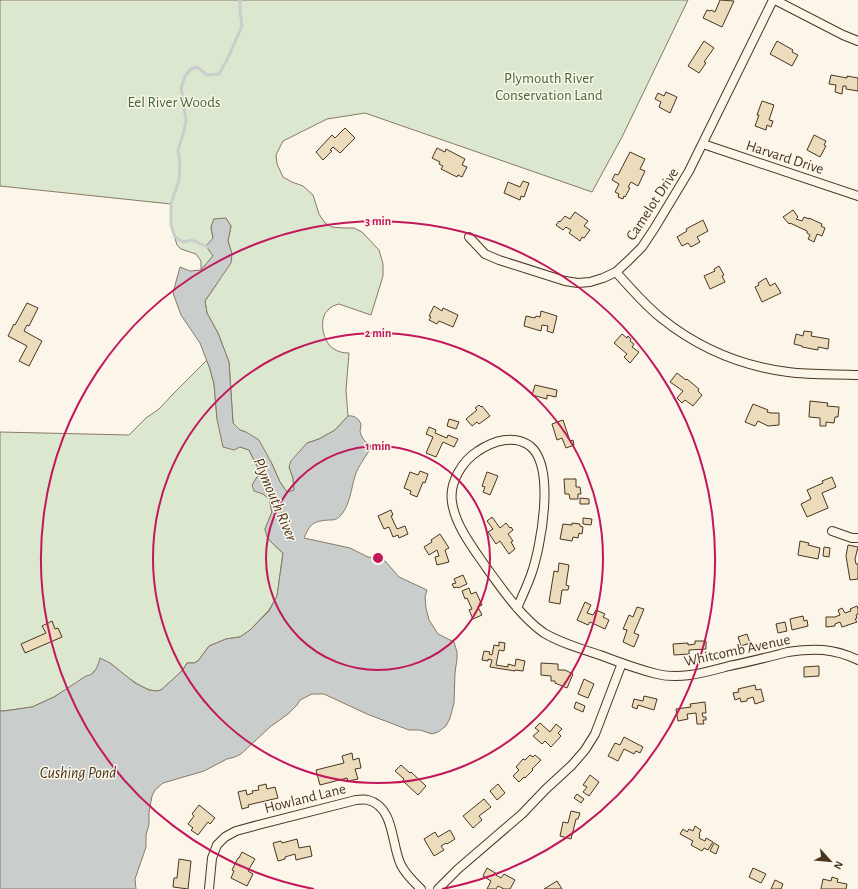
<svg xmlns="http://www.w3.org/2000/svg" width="858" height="889" viewBox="0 0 858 889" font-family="'Alegreya Sans',sans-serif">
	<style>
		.green { fill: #dce7d0; stroke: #887966 }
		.water { fill: #c9cecd; stroke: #887966 }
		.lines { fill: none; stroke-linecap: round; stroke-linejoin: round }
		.stream { stroke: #c9cecd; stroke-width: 3 }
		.building { fill: #ecdcbc; stroke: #4a3520 }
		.street-casing { stroke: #4a3520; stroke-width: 10 }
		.street { stroke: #fbf6e9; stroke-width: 8 }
		.ring { fill: none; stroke: #c2185b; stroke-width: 2 }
		.labels { text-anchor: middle; stroke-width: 3; stroke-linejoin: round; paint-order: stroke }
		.park-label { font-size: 15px; fill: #436837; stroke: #fbf6e9 }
		.street-label { font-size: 15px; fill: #4a3520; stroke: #fbf6e9 }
		.water-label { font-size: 16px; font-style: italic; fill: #4a3520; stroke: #fbf6e9 }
		.centre { fill: #c2185b; stroke: #fbf6e9; stroke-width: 2 }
		.ring-label { font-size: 12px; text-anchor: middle; font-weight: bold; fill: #c2185b; stroke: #fbf6e9; stroke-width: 3; stroke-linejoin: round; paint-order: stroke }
	</style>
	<rect width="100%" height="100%" fill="#fbf6e9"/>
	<!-- green -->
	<path class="green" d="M 0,0 L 688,0 L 622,137 L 592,192 L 365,113 L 327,119 L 283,141 L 276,155 L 277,164 L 283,177 L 292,182 L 303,186 L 313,195 L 319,214 L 325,223 L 332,227 L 343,228 L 354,228 L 362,232 L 379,250 L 383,264 L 383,276 L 371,315 L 339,304 C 335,305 330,307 328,310 C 318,319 323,343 334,349 C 338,352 344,353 349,353 L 346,390 L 348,416 L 335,430 L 319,439 L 307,443 L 289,467 L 293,478 L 294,491 L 287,492 L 280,482 L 271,462 L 246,432 L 240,430 L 233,423 L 229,362 L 218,333 L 207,313 L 205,301 L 216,285 L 232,254 L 228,241 L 231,226 L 226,219 L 214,219 L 211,227 L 213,238 L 213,256 L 201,270 L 201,261 L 196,254 L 181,249 L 177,245 L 171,225 L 171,204 L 0,186 Z
		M 207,360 L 210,369 L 214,384 L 217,419 L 240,447 L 249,450 L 260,472 L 253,485 L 269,499 L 272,512 L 265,529 L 272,543 L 283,553 L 277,596 L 269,610 L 250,630 L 240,637 L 226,639 L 209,646 L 198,661 L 194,663 L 187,663 C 183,671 177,676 170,682 C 167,684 164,688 161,690 C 147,696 120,671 110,663 L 97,668 L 90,676 L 86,677 L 54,697 L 32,707 L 4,711 L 0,711 L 0,432 L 129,435 L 146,418 L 159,409 L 174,393 Z"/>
	<!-- water -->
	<path class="water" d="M 226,218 L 231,226 L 228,241 L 232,254 L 231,263 L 205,301 L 207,313 L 218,333 L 229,362 L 233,423 L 240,430 L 246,432 L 259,440 L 271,462 L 280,482 L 287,492 L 294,490 L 293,478 L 289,467 L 291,461 L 307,443 L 319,439 L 335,430 L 348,416 C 354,415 360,419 361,425 C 361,427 360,429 360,431 C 361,438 366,443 372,446 C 367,455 358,466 355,476 C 351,489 350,506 340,516 C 337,520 333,520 329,520 C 313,521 310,524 304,538 L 350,548 L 368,557 L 382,559 L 386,562 L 399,577 L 427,590 L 425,597 L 426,608 L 429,620 L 438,634 L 454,642 L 457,652 L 457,659 L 455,673 L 454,703 L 450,718 L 446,726 L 438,732 L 432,734 L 420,730 L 409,730 L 367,714 L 324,694 L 312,694 L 300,700 L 297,705 L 288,714 L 270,727 L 241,754 L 235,757 L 227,759 L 204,771 L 163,783 L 155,790 L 152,796 L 149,812 L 149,824 L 146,835 L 146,847 L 135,879 L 136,889 L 0,889 L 0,711 L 4,711 L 32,707 L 54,697 L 86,676 C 95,675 98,666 100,658 L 110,663 L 135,683 L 149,690 L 156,691 L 161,690 L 183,670 L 187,663 L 194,663 L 198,661 L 209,646 L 226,639 L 240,637 L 250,630 L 269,611 L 277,596 L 283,553 L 272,543 L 267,537 L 265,529 L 272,512 L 269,499 L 263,494 L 254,491 L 252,485 L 260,472 L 249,450 L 240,447 L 234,450 L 223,447 L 217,419 L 214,384 L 210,369 L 200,343 L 181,315 L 173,293 L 180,267 L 190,271 L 201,270 L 213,256 L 206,246 L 213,238 L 211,227 L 214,219 Z"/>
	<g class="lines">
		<!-- stream -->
		<path class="stream" d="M 208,247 L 192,240 L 183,242 L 175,237 L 171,225 L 171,204 L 179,180 L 180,164 L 178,150 L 184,131 L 186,120 L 181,88 L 185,76 L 191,69 L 197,67 L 207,75 L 219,74 L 228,58 L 242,26 L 240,11 L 240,0"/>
	</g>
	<!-- building -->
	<path class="building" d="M 720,0 L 734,1 L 722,27 L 703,18 L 707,10 L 710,11 L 711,10 L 715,12 Z
		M 704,41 L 714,48 L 704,62 L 706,63 L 699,73 L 688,66 Z
		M 777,41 L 793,50 L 792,52 L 798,55 L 792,66 L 770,54 Z
		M 831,75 L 847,78 L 847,76 L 858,78 L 858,91 L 846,89 L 846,86 L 843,86 L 842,94 L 835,92 L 836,85 L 829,84 Z
		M 666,92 L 677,97 L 670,113 L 659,107 L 661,102 L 655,99 L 658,93 L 664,96 Z
		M 762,101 L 774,105 L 769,120 L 773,121 L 771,127 L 767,125 L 766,130 L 755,126 L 759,115 L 757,115 Z
		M 345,128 L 355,138 L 340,153 L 333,147 L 330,150 L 332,151 L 323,160 L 316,152 L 332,135 L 335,138 Z
		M 814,135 L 826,141 L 824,145 L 826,146 L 820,157 L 807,150 Z
		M 437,148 L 445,152 L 446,149 L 465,159 L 462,165 L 467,167 L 462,177 L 458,175 L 457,177 L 441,169 L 443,166 L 439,164 L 440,162 L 432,158 Z
		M 630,152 L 645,159 L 640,169 L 645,171 L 638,186 L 631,182 L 628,187 L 630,188 L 625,197 L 624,196 L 623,199 L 618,197 L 619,194 L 615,192 L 619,184 L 612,180 L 615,174 L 618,175 Z
		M 523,181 L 529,183 L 524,197 L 521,196 L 520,200 L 504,193 L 508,182 L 520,187 Z
		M 793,210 L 798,217 L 796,219 L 802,221 L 804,217 L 809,219 L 809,218 L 822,224 L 821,226 L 825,228 L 822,236 L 817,234 L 814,242 L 808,239 L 810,235 L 807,233 L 807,231 L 790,223 L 789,224 L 783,217 Z
		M 575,212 L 588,221 L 584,226 L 590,230 L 584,238 L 582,237 L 580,241 L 569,233 L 571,230 L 566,227 L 563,230 L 556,225 L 559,221 L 560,222 L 565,216 L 570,219 Z
		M 703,220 L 708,231 L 697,237 L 700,242 L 691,247 L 688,243 L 682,246 L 677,237 L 687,231 L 686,229 Z
		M 719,266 L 724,275 L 722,276 L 725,282 L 710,289 L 704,276 L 715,271 L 714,269 Z
		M 766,278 L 770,286 L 775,283 L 781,293 L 762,302 L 755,287 L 759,285 L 758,283 Z
		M 27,303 L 38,308 L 29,326 L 27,325 L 24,331 L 42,341 L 29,366 L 19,361 L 27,346 L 8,336 L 14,324 L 15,325 Z
		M 434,306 L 442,311 L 443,308 L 458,315 L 453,327 L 439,321 L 437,324 L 429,320 L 431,317 L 429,316 Z
		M 541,311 L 557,316 L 553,333 L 547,331 L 548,326 L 542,325 L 541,331 L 524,326 L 526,316 L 535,318 L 536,316 L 540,317 Z
		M 804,331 L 812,332 L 811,336 L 829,339 L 828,349 L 818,347 L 818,350 L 802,347 L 802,346 L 794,344 L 796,334 L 803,336 Z
		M 622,334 L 627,338 L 628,336 L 631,339 L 630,341 L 634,344 L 632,347 L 639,352 L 630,363 L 624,357 L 627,354 L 614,343 Z
		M 677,373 L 686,380 L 687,379 L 699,389 L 698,391 L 702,395 L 693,406 L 685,400 L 682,403 L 677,398 L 683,391 L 670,382 Z
		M 535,385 L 557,390 L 556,397 L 547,395 L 547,399 L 532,395 Z
		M 810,401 L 828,403 L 827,406 L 839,407 L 838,417 L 835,417 L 834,423 L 826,422 L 826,426 L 820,426 L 820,418 L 809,417 Z
		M 753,404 L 768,410 L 767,412 L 771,413 L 779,413 L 779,425 L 768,426 L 758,421 L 755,426 L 745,422 Z
		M 479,405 L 481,407 L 482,406 L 490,416 L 479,424 L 477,422 L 472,426 L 466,419 L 477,410 L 475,408 Z
		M 449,419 L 459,422 L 456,429 L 447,426 Z
		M 563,420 L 570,441 L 573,440 L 574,445 L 566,448 L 562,438 L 557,440 L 552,424 Z
		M 429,427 L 436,430 L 435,433 L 447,438 L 448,435 L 458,439 L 454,447 L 443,442 L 436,457 L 426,453 L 433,437 L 426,434 Z
		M 420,471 L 428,474 L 425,483 L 423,482 L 417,497 L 410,494 L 411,491 L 404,488 L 410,472 L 418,475 Z
		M 487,472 L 498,476 L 490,495 L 483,492 L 485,487 L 482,486 Z
		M 832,477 L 836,487 L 822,493 L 828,508 L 807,517 L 801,504 L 811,499 L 807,490 L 823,483 L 822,481 Z
		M 564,479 L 576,479 L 576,487 L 580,487 L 581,494 L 578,494 L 578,499 L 570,499 L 569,494 L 565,494 Z
		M 580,498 L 589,499 L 589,504 L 580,504 Z
		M 391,510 L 393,515 L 391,516 L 397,529 L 405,526 L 408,534 L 399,538 L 398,535 L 393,537 L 389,527 L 384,529 L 378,516 Z
		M 492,517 L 500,528 L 506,523 L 510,528 L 511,527 L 513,530 L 508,534 L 513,541 L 511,542 L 515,549 L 509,554 L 500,541 L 496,544 L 488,532 L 493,529 L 487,521 Z
		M 583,518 L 592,519 L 591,525 L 583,524 Z
		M 572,523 L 580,524 L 580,526 L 583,527 L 582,534 L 579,533 L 578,538 L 573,537 L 572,541 L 560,539 L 563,524 L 572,525 Z
		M 440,534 L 449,548 L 445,550 L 449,562 L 437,565 L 435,557 L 439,556 L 437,550 L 429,555 L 424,547 L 432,542 L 431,540 Z
		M 800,541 L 809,543 L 808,545 L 820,548 L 818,559 L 798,555 Z
		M 848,545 L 858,547 L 855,559 L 856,564 L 858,564 L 858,579 L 850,580 L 846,556 Z
		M 824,547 L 830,548 L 829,557 L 823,556 Z
		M 559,563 L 569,565 L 566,585 L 569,586 L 568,590 L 562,590 L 560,604 L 549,602 L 554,571 L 558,572 Z
		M 463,575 L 467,584 L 458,588 L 457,587 L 454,588 L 452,584 L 456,583 L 454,579 Z
		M 469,588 L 471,594 L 476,592 L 482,605 L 478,607 L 482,615 L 473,619 L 469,610 L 472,609 L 467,598 L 465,599 L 462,591 Z
		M 585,602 L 591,605 L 587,613 L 593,615 L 596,610 L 605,614 L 603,617 L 609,620 L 605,629 L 590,622 L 588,625 L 577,620 Z
		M 857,606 L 858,609 L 858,614 L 856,615 L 857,618 L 855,619 L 857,622 L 842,627 L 840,622 L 835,624 L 835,626 L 826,627 L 826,617 L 835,617 L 840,615 L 838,610 L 842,608 L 845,613 L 851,611 L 850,609 Z
		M 637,607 L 644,609 L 634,633 L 639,635 L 634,647 L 623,642 L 627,630 L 623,629 L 629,615 L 633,617 Z
		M 803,616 L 804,621 L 807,620 L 808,626 L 792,630 L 790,619 Z
		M 52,621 L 55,629 L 58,628 L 62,637 L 25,653 L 21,644 L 46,633 L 42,626 Z
		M 785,622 L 787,631 L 778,633 L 776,624 Z
		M 747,634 L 750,643 L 741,646 L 738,637 Z
		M 695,641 L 706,641 L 706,649 L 689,650 L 689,654 L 674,655 L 673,644 L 688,643 L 688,645 L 695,644 Z
		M 499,642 L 505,643 L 504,651 L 499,650 L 496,665 L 508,667 L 508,664 L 515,666 L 516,659 L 525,661 L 523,671 L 515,670 L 515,671 L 490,667 L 492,660 L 488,659 L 488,661 L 482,660 L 484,651 L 490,652 L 489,654 L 492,655 L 494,645 L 499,646 Z
		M 541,663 L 558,664 L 558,670 L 565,670 L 573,674 L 567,688 L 555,683 L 555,681 L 551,681 L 551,676 L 541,675 Z
		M 819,666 L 819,676 L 804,677 L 804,667 Z
		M 584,679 L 594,684 L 588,698 L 578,694 Z
		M 755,685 L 756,690 L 761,689 L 764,701 L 755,704 L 753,697 L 747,699 L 747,701 L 741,702 L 740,698 L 735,700 L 733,693 L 739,692 L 738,689 Z
		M 644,696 L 657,699 L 654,710 L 638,705 L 637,709 L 632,707 L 634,699 L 643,701 Z
		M 576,702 L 585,706 L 583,712 L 574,708 Z
		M 705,702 L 706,713 L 702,713 L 703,717 L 706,717 L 706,720 L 703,720 L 704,724 L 697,724 L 696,713 L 687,714 L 688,719 L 678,721 L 676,709 L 691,707 L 690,704 Z
		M 540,723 L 550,732 L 556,724 L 562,729 L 558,733 L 561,736 L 551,747 L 545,741 L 542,744 L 533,736 L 539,731 L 535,728 Z
		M 624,737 L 643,747 L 640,753 L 636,751 L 634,754 L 624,749 L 618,761 L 608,756 L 615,743 L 620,745 Z
		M 352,753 L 353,760 L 359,758 L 361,768 L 355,769 L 358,779 L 348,781 L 347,778 L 320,785 L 316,770 L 344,763 L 342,756 Z
		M 530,755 L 533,757 L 535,755 L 541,760 L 532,769 L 533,770 L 525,778 L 524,777 L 519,782 L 513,776 L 519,770 L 516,767 L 523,759 L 525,760 Z
		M 401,765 L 410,773 L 411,772 L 426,786 L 418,795 L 403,781 L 404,779 L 395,771 Z
		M 590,775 L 599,782 L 589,796 L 583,792 L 587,787 L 583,785 Z
		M 266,784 L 267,789 L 275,787 L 278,798 L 248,805 L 249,807 L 242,809 L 238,792 L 246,790 L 247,795 L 253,793 L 252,791 L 259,790 L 258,786 Z
		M 498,784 L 505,793 L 497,800 L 490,791 Z
		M 577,794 L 584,799 L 581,803 L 574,798 Z
		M 484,799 L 491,807 L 479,816 L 482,820 L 473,828 L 463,816 Z
		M 199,805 L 215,818 L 210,824 L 208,822 L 198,835 L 191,830 L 193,828 L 188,824 L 194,816 L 192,814 Z
		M 571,811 L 580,813 L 578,819 L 576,819 L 571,839 L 560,836 L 563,822 L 568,823 Z
		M 695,826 L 701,830 L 699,834 L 700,835 L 699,838 L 705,841 L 706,838 L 713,842 L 708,850 L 704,848 L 702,851 L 691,845 L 693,841 L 680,834 L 683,829 L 687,832 L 689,829 L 693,831 Z
		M 450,830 L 455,839 L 447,844 L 446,843 L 441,846 L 444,850 L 434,856 L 424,839 L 435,832 L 438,837 Z
		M 297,839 L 299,848 L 310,846 L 312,856 L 296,860 L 295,854 L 285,857 L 285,859 L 278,861 L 273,843 L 281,841 L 282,843 Z
		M 714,843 L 719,846 L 716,854 L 710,851 Z
		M 242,852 L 255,859 L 248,871 L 253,874 L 247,886 L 231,878 L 234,871 L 232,870 L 238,858 L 239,858 Z
		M 179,859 L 191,861 L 188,889 L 173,887 L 174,878 L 177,878 Z
		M 487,868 L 497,874 L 496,875 L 501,878 L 504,874 L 515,880 L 510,889 L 504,889 L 498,886 L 496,889 L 487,889 L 491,881 L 483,876 Z
		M 753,868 L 766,874 L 761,883 L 749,877 Z
		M 832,877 L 838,879 L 837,882 L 847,884 L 846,889 L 821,889 L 823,879 L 831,881 Z
		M 775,880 L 783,884 L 781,889 L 771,889 Z
		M 557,881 L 562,889 L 544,889 Z"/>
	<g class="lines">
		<defs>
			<path id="street" d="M 775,0 L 843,35 L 858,41
				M 703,144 L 858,196
				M 469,237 L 485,254 L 499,260 L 565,281 L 578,283 L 590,282 L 603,278 L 616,272 L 629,260 L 642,247 L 654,229 L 689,171 L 773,0
				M 616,272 C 630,288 644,304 661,318 C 697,347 741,366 788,372 C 811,375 835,374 858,375
				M 832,531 L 852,538 L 858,538
				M 517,608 C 522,597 527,586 531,575 C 541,547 556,467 530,446 C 514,434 493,441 478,451 C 462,461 449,483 452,502 C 455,525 473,548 486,567 C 502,589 522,618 544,633 C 561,643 581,649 600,655 C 618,662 637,669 657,674 C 681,680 706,672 729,666 C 749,662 768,657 788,652 C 814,648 833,648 858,660
				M 209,889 L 212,858 L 217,845 L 225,837 L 236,831 L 258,825 L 356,800 C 359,800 364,799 368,800 C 395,807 391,845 401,865 C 406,875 414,882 421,889
				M 438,889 L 458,869 L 522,814 L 546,789 L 572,765 L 585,750 L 595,734 L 622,663"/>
		</defs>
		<!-- street casing -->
		<use href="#street" class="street-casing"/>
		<!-- street -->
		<use href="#street" class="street"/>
	</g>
	<!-- distance rings -->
	<g class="ring">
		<circle cx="378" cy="558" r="112"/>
		<circle cx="378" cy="558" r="225"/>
		<path d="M314 889A337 337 0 1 1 442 889"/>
	</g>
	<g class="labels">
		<!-- park labels -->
		<g class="park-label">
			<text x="549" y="83">Plymouth River<tspan x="549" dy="17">Conservation Land</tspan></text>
			<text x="174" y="107">Eel River Woods</text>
		</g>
		<!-- street labels -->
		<g class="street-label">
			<text transform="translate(785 157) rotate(18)" y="5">Harvard Drive</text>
			<text transform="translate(652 204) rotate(-57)" y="5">Camelot Drive</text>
			<text transform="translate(737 650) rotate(-12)" y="5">Whitcomb Avenue</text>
			<text transform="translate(305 798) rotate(-14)" y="5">Howland Lane</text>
		</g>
		<!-- water labels -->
		<g class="water-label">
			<text transform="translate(276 499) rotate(67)" y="6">Plymouth River</text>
			<text x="78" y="778">Cushing Pond</text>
		</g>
	</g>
	<circle cx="378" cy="558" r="6" class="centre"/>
	<g class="ring-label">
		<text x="378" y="225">3 min</text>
		<text x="378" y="337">2 min</text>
		<text x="378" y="450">1 min</text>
	</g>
	<!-- north arrow -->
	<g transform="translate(830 861) rotate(117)" stroke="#fbf6e9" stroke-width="3" paint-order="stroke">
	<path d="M0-3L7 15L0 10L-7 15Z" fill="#4a3520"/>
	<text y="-6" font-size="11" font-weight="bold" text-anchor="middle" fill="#4a3520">N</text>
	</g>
</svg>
